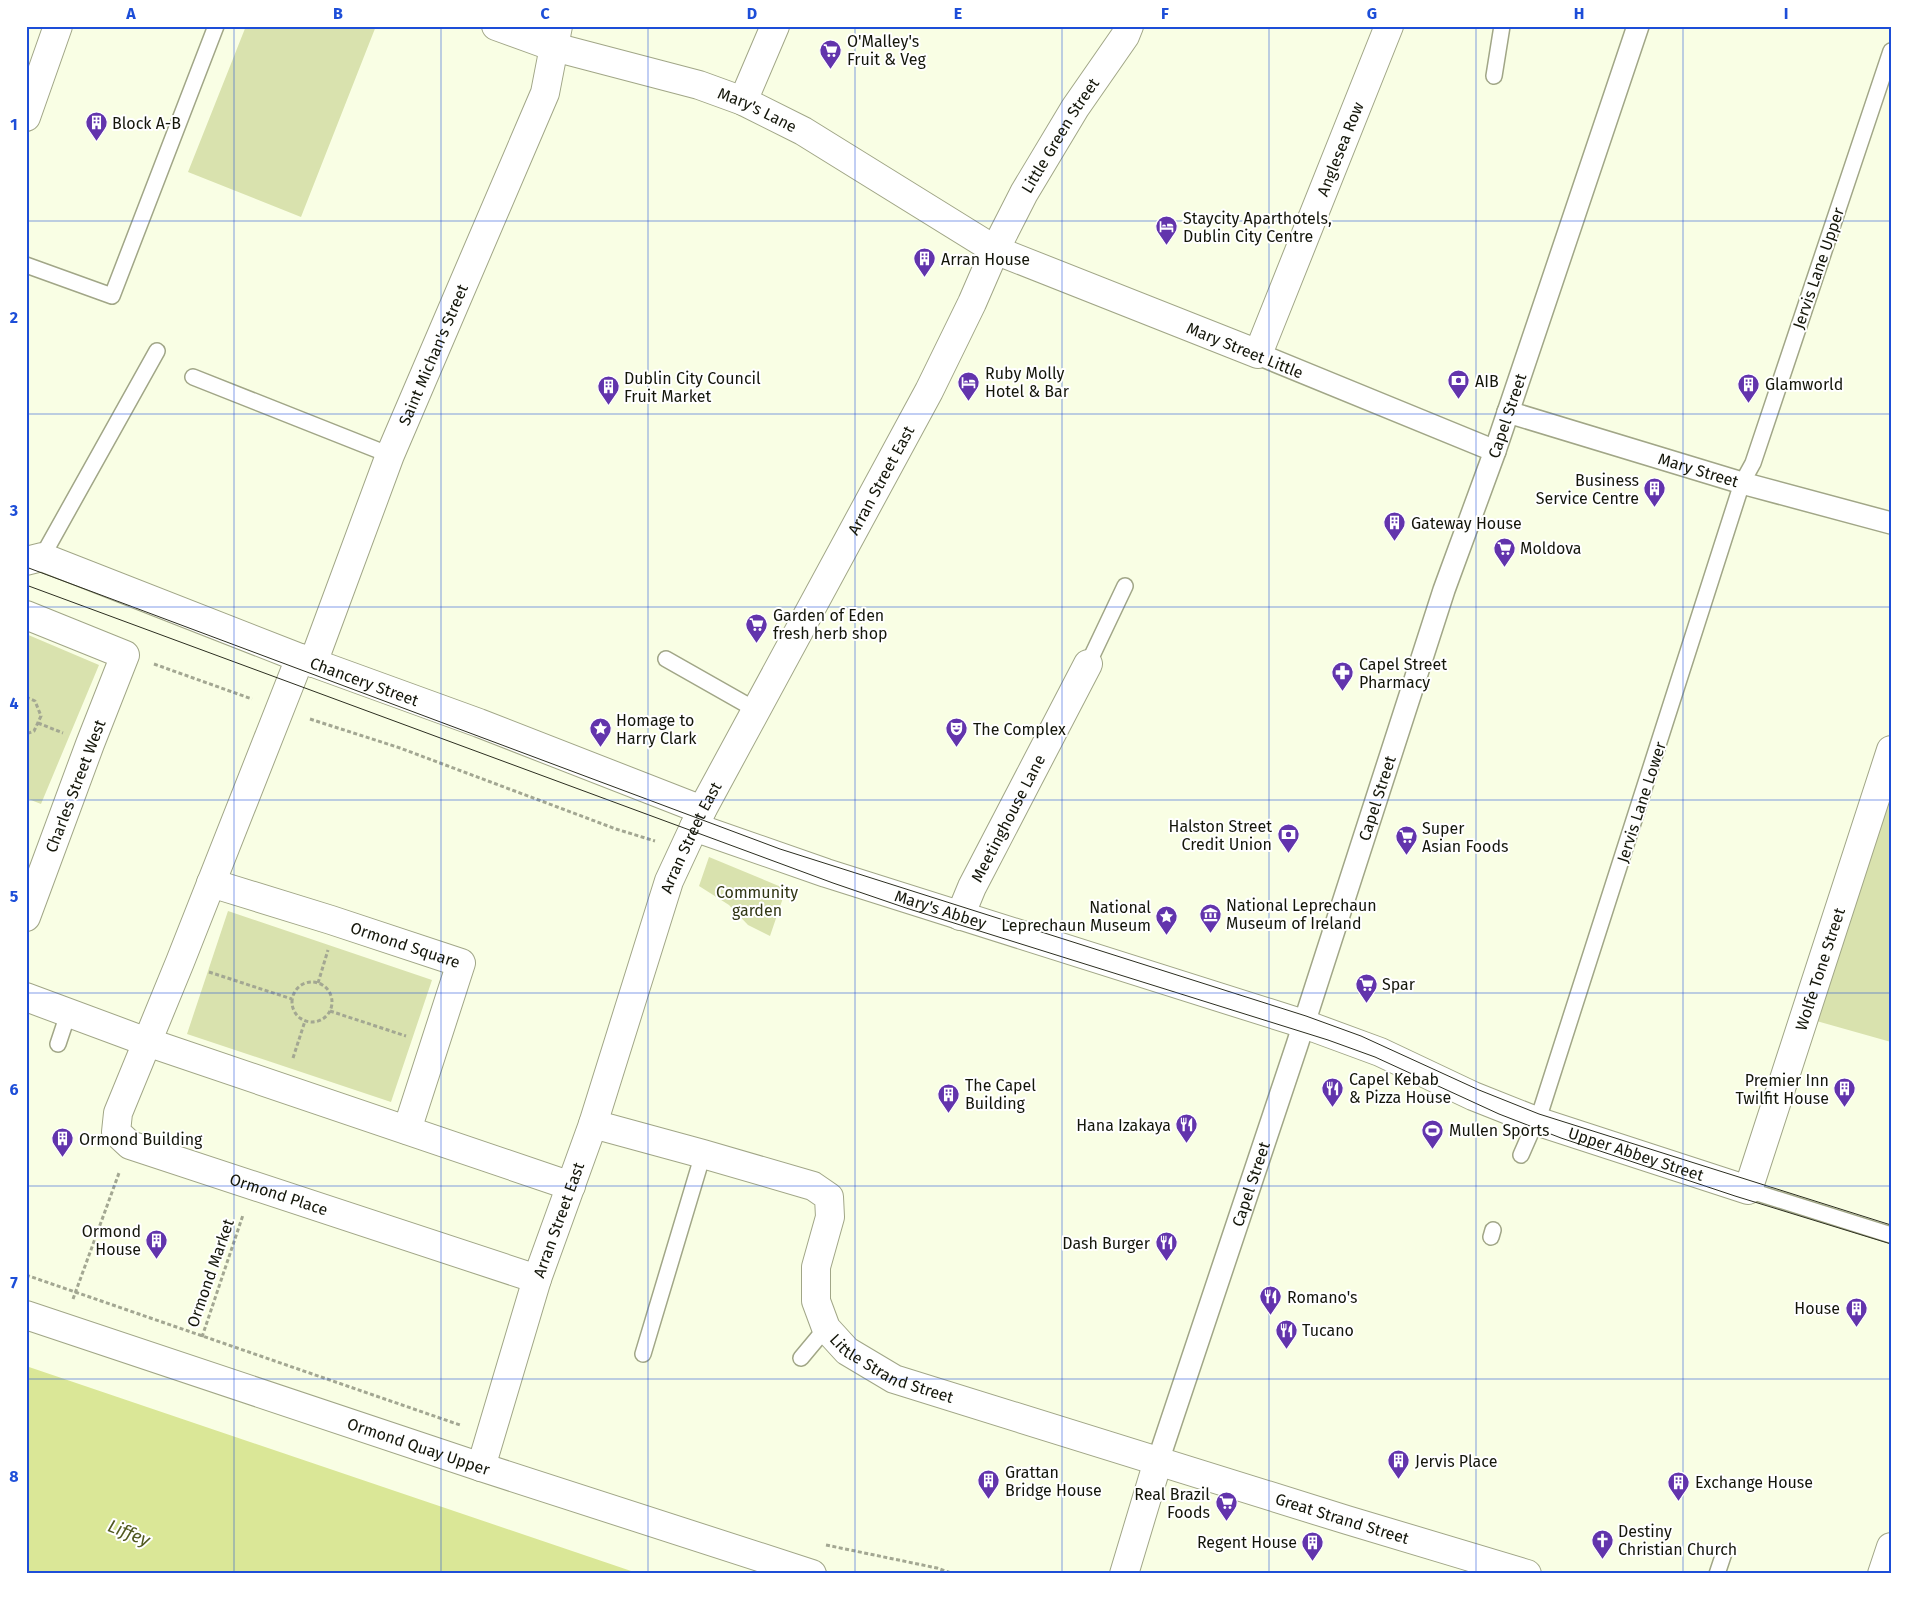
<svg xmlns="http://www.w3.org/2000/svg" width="1917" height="1600" viewBox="0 0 1917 1600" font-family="'Fira Sans',sans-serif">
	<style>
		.green { fill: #d9e2ae }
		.water { fill: #dae797 }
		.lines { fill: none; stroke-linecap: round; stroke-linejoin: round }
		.service-casing { stroke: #a1a687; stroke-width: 18 }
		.pedestrian-casing { stroke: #a1a687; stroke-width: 24 }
		.minor-casing { stroke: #a1a687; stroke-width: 30 }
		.secondary-casing { stroke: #a1a687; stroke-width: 30 }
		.path { stroke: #a3a792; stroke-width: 3; stroke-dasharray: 4 2.5; stroke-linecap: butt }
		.service { stroke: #fff; stroke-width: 15 }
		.pedestrian { stroke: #fff; stroke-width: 21 }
		.minor { stroke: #fff; stroke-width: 28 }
		.secondary { stroke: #fff; stroke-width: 28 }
		.tram { stroke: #2c2e20; stroke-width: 1 }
		.grid { fill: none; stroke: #1d4ed8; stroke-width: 1; stroke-opacity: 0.55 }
		.labels { text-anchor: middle; stroke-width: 4; stroke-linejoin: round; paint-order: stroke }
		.poi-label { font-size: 16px; fill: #14160a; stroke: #fff; text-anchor: start }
		.street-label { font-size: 16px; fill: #14160a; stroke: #fff }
		.park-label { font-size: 16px; fill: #313614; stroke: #fff }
		.water-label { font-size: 18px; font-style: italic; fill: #515920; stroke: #fff }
		.neatline { fill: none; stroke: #1d4ed8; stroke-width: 2 }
		.grid-label { font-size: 16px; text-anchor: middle; font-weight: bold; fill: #1d4ed8 }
	</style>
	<rect width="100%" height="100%" fill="#f9fee4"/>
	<!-- green -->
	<path class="green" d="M 246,26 L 376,26 L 301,217 L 188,172 Z
		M 26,634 L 99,665 L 41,804 L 26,798 Z
		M 1891,784 L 1891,1042 L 1813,1020 Z
		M 709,857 L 786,889 L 770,936 L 748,925 L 729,905 L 699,886 Z
		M 228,911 L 432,980 L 391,1102 L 187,1034 Z"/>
	<!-- water -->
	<path class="water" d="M 26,1366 L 640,1574 L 26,1574 Z"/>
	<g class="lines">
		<defs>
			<path id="service" d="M 1494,76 L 1502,26
				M 26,265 L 112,296 L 216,26
				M 193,377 L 390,455
				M 42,557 L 157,351
				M 666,659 L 756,710
				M 1088,664 L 1125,586
				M 58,1044 L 68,1014
				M 1521,1155 L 1542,1107 L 1742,483 L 1753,463 L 1891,51
				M 1748,1190 L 1891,1235
				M 1491,1237 L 1493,1230
				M 643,1354 L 703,1154
				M 801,1358 L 826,1328
				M 1717,1574 L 1724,1553"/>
			<g id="pedestrian">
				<path d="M 1258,354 L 1495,451"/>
				<path id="s1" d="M 1508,412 L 1742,483 L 1891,523"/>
				<path id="s2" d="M 1158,1461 L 1297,1045 L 1444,590 L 1495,451 L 1638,26"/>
			</g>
			<g id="minor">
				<path id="s3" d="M 496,26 L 554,47 L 699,85 L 743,101 L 803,131 L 995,250 L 1258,354 L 1389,26"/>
				<path d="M 743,101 L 775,26"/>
				<path d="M 26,117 L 58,26"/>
				<path id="s4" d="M 26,561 L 42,557 L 300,658 L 479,723 L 702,810"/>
				<path d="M 26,615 L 125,655 L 90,744 L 26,917"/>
				<path id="s5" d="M 300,658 L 180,962 L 118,1113 L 116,1132 L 130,1145 L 537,1279"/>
				<path id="s6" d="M 313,663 L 390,455 L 545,93 L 558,26"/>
				<path id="s7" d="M 694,827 L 826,873 L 1304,1024 L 1380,1052 L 1473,1096 L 1536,1121 L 1748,1190 L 1891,750"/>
				<path id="s8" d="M 211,883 L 331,920 L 461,963 L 407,1130"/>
				<path id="s9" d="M 960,916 L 972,887 L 1088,664"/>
				<path d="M 26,997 L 147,1042 L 571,1186"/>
				<path id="s10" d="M 593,1124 L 703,1154 L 813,1186 L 829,1197 L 830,1217 L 816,1267 L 816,1301 L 826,1328 L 847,1351 L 894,1379 L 1347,1520 L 1527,1574"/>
				<path id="s11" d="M 481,1467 L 537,1279 L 593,1124 L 669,881 L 702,810 L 929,391 L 972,303 L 995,250 L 1024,193 L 1075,108 L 1125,36 L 1129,26"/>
				<path d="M 1124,1574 L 1158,1461"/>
				<path d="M 1882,1574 L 1891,1547"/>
			</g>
			<g id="secondary">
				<path id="s12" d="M 26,1315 L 481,1467 L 812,1574"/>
			</g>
		</defs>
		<!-- service casing -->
		<use href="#service" class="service-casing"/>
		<!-- pedestrian casing -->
		<use href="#pedestrian" class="pedestrian-casing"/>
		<!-- minor casing -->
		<use href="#minor" class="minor-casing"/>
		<!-- secondary casing -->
		<use href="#secondary" class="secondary-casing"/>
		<!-- path -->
		<path class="path" d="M 154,664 L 252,699
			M 26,697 L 35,701 L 41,716 L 34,731 L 26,734
			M 310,719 L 400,748 L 616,829 L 655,841
			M 38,723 L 63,733
			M 209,972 L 292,999
			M292 1002a20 20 0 1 1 40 0a20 20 0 1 1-40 0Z
			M 318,983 L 328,950
			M 330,1011 L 406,1036
			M 293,1058 L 305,1021
			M 26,1275 L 460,1425
			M 73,1299 L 119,1173
			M 202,1337 L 243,1215
			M 826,1545 L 937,1568 L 954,1574"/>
		<!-- service -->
		<use href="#service" class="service"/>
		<!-- pedestrian -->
		<use href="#pedestrian" class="pedestrian"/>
		<!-- minor -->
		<use href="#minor" class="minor"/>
		<!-- secondary -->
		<use href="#secondary" class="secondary"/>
		<!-- tram -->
		<path class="tram" d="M 26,567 L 780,849 L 1306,1016 L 1361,1036 L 1479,1090 L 1539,1114 L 1891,1225
			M 26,585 L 833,883 L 906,908 L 1328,1040 L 1375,1057 L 1499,1114 L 1561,1138 L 1735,1196 L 1891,1244"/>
	</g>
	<!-- grid -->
	<path class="grid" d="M 234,26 L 234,1574M 441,26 L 441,1574M 648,26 L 648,1574M 855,26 L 855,1574M 1062,26 L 1062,1574M 1269,26 L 1269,1574M 1476,26 L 1476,1574M 1683,26 L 1683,1574M 26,221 L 1891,221M 26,414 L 1891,414M 26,607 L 1891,607M 26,800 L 1891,800M 26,993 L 1891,993M 26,1186 L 1891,1186M 26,1379 L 1891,1379"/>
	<!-- icons -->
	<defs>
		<symbol id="supermarket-pin" viewBox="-11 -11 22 30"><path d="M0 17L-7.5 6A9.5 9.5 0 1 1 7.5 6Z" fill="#6234ac" stroke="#fff"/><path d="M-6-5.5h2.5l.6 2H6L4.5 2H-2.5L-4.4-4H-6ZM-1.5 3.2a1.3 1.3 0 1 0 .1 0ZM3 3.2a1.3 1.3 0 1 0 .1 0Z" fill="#fff"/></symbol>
		<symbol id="building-pin" viewBox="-11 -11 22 30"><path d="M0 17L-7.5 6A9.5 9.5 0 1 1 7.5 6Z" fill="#6234ac" stroke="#fff"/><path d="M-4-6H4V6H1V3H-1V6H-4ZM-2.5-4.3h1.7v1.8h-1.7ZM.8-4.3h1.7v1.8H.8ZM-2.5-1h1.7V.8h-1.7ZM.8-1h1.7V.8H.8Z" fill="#fff"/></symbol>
		<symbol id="hotel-pin" viewBox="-11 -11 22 30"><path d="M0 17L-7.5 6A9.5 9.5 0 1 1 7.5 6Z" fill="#6234ac" stroke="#fff"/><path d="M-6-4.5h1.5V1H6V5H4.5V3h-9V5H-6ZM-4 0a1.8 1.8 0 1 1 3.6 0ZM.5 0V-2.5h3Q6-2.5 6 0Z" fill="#fff"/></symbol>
		<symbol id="bank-pin" viewBox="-11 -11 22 30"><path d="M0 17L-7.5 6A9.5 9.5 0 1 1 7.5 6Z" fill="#6234ac" stroke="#fff"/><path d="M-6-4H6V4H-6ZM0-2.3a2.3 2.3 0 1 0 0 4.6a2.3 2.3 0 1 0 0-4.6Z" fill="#fff"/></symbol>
		<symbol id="pharmacy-pin" viewBox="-11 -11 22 30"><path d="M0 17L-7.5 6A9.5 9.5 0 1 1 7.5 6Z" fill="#6234ac" stroke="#fff"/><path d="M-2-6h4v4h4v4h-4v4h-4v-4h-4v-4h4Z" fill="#fff"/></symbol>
		<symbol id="sight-pin" viewBox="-11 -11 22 30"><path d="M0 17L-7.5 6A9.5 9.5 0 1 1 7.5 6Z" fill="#6234ac" stroke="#fff"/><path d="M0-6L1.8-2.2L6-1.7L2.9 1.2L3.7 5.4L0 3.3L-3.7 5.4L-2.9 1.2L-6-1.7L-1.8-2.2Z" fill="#fff"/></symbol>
		<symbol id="theatre-pin" viewBox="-11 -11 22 30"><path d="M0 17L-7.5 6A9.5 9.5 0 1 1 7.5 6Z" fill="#6234ac" stroke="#fff"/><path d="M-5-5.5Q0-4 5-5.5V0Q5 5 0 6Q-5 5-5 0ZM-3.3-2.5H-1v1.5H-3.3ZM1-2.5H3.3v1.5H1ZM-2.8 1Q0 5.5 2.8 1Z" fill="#fff"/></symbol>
		<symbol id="museum-pin" viewBox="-11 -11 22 30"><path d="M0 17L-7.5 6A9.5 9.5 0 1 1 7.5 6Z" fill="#6234ac" stroke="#fff"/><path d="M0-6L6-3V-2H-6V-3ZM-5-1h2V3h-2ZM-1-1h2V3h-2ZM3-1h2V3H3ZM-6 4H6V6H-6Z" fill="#fff"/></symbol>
		<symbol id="restaurant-pin" viewBox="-11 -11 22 30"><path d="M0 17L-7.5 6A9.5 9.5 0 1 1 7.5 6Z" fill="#6234ac" stroke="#fff"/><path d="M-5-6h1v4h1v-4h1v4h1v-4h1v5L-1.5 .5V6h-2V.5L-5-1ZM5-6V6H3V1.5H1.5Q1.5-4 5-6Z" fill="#fff"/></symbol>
		<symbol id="stadium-pin" viewBox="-11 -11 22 30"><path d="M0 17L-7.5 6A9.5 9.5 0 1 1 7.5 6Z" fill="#6234ac" stroke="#fff"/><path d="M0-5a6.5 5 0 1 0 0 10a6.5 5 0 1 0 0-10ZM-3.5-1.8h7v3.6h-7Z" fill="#fff"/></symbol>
		<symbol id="church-pin" viewBox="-11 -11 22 30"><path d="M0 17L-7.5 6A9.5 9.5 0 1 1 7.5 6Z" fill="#6234ac" stroke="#fff"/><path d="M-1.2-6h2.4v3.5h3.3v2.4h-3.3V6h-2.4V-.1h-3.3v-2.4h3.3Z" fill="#fff"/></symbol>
	</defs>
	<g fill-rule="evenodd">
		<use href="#supermarket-pin" x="818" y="38" width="25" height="34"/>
		<use href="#building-pin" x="84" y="110" width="25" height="34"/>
		<use href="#hotel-pin" x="1154" y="214" width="25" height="34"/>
		<use href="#building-pin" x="912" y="246" width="25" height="34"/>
		<use href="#bank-pin" x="1446" y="368" width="25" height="34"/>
		<use href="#hotel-pin" x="956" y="370" width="25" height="34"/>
		<use href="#building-pin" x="1736" y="372" width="25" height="34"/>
		<use href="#building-pin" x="596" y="374" width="25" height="34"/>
		<use href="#building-pin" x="1642" y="476" width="25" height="34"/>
		<use href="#building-pin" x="1382" y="510" width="25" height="34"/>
		<use href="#supermarket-pin" x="1492" y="536" width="25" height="34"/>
		<use href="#supermarket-pin" x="744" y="612" width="25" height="34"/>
		<use href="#pharmacy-pin" x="1330" y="660" width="25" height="34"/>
		<use href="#sight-pin" x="588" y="716" width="25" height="34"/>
		<use href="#theatre-pin" x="944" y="716" width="25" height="34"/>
		<use href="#bank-pin" x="1276" y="822" width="25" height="34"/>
		<use href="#supermarket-pin" x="1394" y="824" width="25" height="34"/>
		<use href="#museum-pin" x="1198" y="902" width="25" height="34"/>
		<use href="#sight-pin" x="1154" y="904" width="25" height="34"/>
		<use href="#supermarket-pin" x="1354" y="972" width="25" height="34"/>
		<use href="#restaurant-pin" x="1320" y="1076" width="25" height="34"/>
		<use href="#building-pin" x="1832" y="1076" width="25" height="34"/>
		<use href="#building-pin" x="936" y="1082" width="25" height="34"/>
		<use href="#restaurant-pin" x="1174" y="1112" width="25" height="34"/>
		<use href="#stadium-pin" x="1420" y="1118" width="25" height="34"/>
		<use href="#building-pin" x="50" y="1126" width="25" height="34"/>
		<use href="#building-pin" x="144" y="1228" width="25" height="34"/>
		<use href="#restaurant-pin" x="1154" y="1230" width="25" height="34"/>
		<use href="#restaurant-pin" x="1258" y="1284" width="25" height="34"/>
		<use href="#building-pin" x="1844" y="1296" width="25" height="34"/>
		<use href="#restaurant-pin" x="1274" y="1318" width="25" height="34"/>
		<use href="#building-pin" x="1386" y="1448" width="25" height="34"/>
		<use href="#building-pin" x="976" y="1468" width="25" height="34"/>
		<use href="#building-pin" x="1666" y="1470" width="25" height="34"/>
		<use href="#supermarket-pin" x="1214" y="1490" width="25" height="34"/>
		<use href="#church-pin" x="1590" y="1528" width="25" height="34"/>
		<use href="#building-pin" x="1300" y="1530" width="25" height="34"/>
	</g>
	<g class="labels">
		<!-- poi labels -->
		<g class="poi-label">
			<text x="847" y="47">O'Malley's<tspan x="847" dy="18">Fruit &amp; Veg</tspan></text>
			<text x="112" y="129">Block A-B</text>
			<text x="1183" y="224">Staycity Aparthotels,<tspan x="1183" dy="18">Dublin City Centre</tspan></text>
			<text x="941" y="265">Arran House</text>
			<text x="985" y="379">Ruby Molly<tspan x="985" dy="18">Hotel &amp; Bar</tspan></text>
			<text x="624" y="384">Dublin City Council<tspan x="624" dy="18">Fruit Market</tspan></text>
			<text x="1475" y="387">AIB</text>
			<text x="1765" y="390">Glamworld</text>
			<text x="1639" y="486" text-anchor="end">Business<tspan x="1639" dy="18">Service Centre</tspan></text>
			<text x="1411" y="529">Gateway House</text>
			<text x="1520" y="554">Moldova</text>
			<text x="773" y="621">Garden of Eden<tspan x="773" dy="18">fresh herb shop</tspan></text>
			<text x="1359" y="670">Capel Street<tspan x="1359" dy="18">Pharmacy</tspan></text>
			<text x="616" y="726">Homage to<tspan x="616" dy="18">Harry Clark</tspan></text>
			<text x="973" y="735">The Complex</text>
			<text x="1272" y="832" text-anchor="end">Halston Street<tspan x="1272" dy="18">Credit Union</tspan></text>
			<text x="1422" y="834">Super<tspan x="1422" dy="18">Asian Foods</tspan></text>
			<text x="1226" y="911">National Leprechaun<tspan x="1226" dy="18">Museum of Ireland</tspan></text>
			<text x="1151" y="913" text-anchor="end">National<tspan x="1151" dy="18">Leprechaun Museum</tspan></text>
			<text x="1382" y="990">Spar</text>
			<text x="1349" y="1085">Capel Kebab<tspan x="1349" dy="18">&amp; Pizza House</tspan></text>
			<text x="1829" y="1086" text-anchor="end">Premier Inn<tspan x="1829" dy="18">Twilfit House</tspan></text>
			<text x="965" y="1091">The Capel<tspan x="965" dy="18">Building</tspan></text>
			<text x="1171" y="1131" text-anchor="end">Hana Izakaya</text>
			<text x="1449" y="1136">Mullen Sports</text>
			<text x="79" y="1145">Ormond Building</text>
			<text x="141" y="1237" text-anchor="end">Ormond<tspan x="141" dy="18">House</tspan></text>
			<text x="1150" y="1249" text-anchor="end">Dash Burger</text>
			<text x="1287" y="1303">Romano's</text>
			<text x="1840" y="1314" text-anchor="end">House</text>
			<text x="1302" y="1336">Tucano</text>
			<text x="1415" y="1467">Jervis Place</text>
			<text x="1005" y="1478">Grattan<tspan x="1005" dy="18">Bridge House</tspan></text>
			<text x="1695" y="1488">Exchange House</text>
			<text x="1210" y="1500" text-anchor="end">Real Brazil<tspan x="1210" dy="18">Foods</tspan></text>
			<text x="1618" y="1537">Destiny<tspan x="1618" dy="18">Christian Church</tspan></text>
			<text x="1297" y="1548" text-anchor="end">Regent House</text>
		</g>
		<!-- street labels -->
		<g class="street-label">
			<text dy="6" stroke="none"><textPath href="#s3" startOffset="275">Mary's Lane</textPath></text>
			<text dy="6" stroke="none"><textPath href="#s11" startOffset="1458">Little Green Street</textPath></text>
			<text dy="6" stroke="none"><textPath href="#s3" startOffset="1055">Anglesea Row</textPath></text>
			<text transform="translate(1818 268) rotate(-71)" y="6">Jervis Lane Upper</text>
			<text transform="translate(1245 350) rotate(22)" y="6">Mary Street Little</text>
			<text dy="6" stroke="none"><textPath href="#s6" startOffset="331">Saint Michan's Street</textPath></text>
			<text dy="6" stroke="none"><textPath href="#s2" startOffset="1102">Capel Street</textPath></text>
			<text dy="6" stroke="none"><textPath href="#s1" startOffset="199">Mary Street</textPath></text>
			<text dy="6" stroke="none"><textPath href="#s11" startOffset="1069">Arran Street East</textPath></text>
			<text dy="6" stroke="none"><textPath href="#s4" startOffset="362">Chancery Street</textPath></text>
			<text transform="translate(75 786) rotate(-69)" y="6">Charles Street West</text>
			<text dy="6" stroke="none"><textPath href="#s2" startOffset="698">Capel Street</textPath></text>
			<text transform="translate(1641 802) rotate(-72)" y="6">Jervis Lane Lower</text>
			<text dy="6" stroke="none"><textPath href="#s9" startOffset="109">Meetinghouse Lane</textPath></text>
			<text dy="6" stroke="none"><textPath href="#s11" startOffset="664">Arran Street East</textPath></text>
			<text dy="6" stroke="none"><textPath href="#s7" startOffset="260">Mary's Abbey</textPath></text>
			<text dy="6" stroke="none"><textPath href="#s8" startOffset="204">Ormond Square</textPath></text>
			<text dy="6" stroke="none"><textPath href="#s7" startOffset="1348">Wolfe Tone Street</textPath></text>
			<text dy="6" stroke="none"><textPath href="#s7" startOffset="998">Upper Abbey Street</textPath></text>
			<text dy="6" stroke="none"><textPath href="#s2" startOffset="292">Capel Street</textPath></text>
			<text dy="6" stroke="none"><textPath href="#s5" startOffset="685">Ormond Place</textPath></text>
			<text dy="6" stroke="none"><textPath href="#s11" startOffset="259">Arran Street East</textPath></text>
			<text transform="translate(210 1273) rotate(-71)" y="6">Ormond Market</text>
			<text dy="6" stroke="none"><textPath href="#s10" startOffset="462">Little Strand Street</textPath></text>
			<text dy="6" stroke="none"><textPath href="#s12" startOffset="414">Ormond Quay Upper</textPath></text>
			<text dy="6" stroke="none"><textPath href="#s10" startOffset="938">Great Strand Street</textPath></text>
		</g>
		<!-- park labels -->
		<g class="park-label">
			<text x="757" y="898">Community<tspan x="757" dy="18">garden</tspan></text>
		</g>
		<!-- water labels -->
		<g class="water-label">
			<text transform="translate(129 1533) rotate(22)" y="6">Liffey</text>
		</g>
	</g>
	<!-- border -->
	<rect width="1917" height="1600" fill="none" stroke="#ffffff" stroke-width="55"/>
	<rect x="28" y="28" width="1862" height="1544" class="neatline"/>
	<g class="grid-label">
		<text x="131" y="19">A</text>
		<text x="338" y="19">B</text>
		<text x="545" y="19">C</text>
		<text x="752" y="19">D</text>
		<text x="958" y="19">E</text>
		<text x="1165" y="19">F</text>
		<text x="1372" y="19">G</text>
		<text x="1579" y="19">H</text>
		<text x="1786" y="19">I</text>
		<text x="14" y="130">1</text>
		<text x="14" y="323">2</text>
		<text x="14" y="516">3</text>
		<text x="14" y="709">4</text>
		<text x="14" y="902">5</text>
		<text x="14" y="1095">6</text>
		<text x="14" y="1288">7</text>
		<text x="14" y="1482">8</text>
	</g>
</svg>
